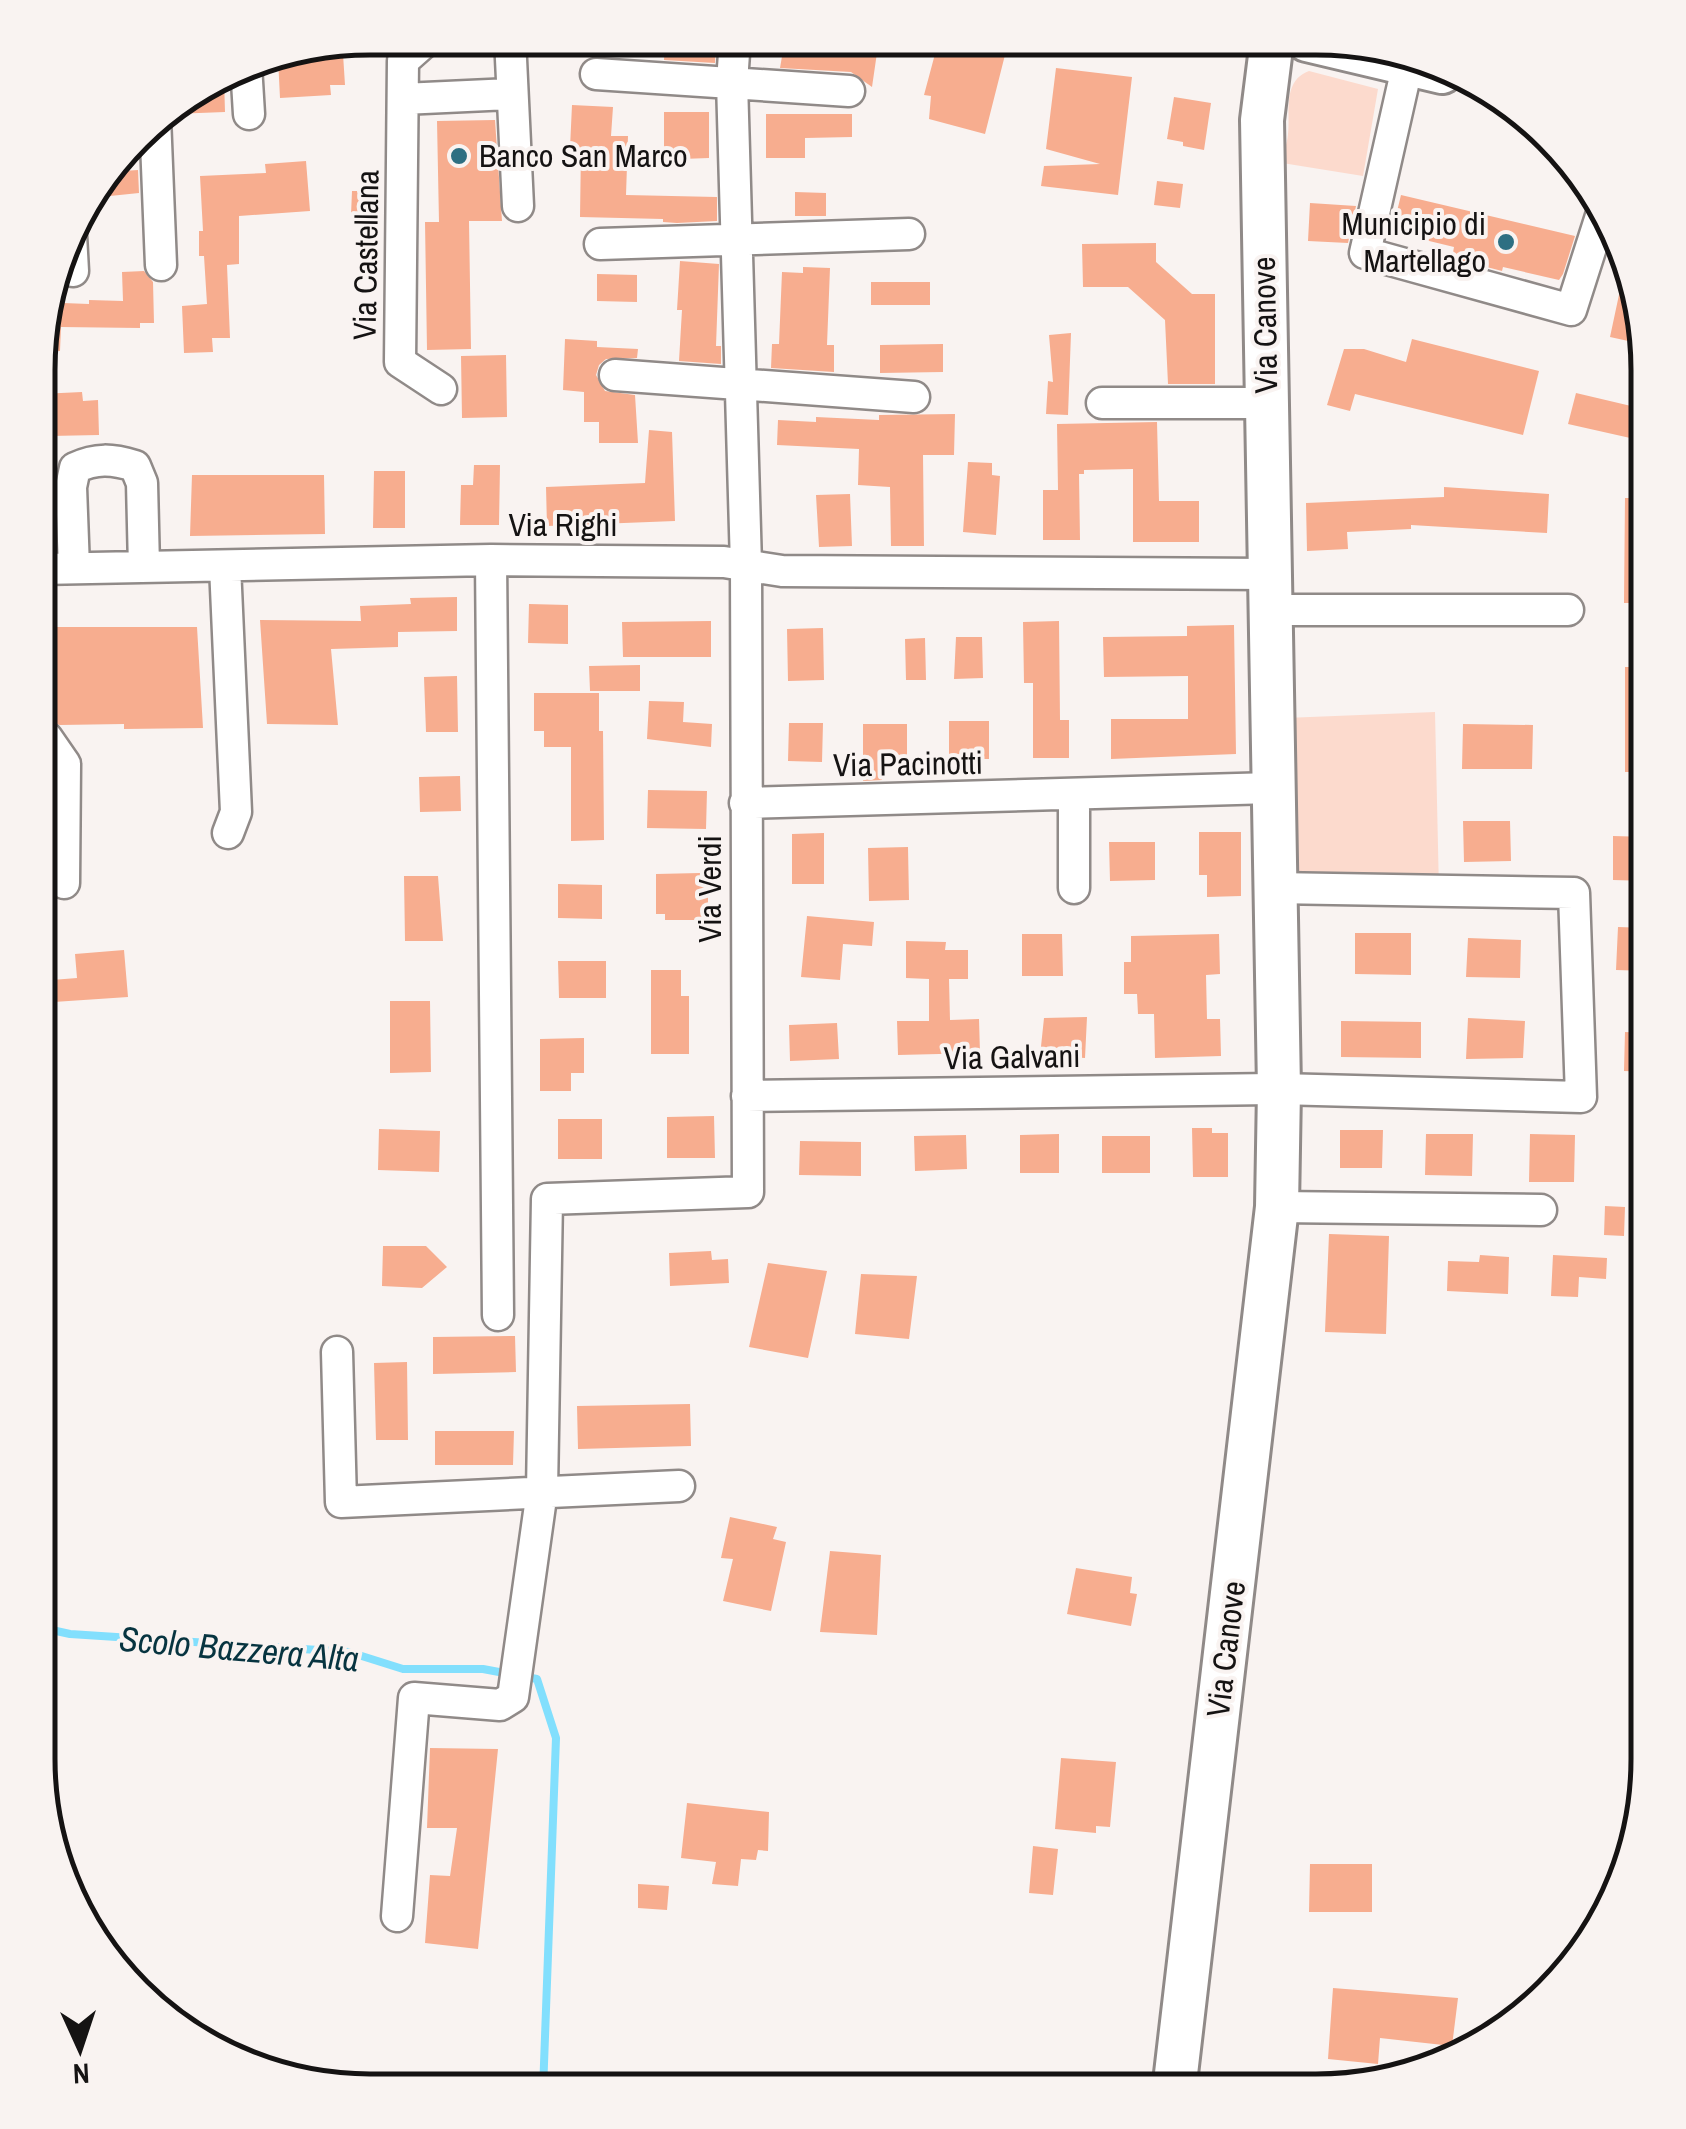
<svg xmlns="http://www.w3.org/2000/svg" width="1686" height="2129" viewBox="0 0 1686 2129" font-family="'Archivo Narrow',sans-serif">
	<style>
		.green { fill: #fcdacd }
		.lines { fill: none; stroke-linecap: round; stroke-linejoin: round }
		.stream { stroke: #82dffd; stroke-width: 8 }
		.building { fill: #f7ad8f }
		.street-casing { stroke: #908a88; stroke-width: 35 }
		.secondary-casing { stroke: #908a88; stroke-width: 48 }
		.street { stroke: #fff; stroke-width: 30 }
		.secondary { stroke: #fff; stroke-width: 42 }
		.poi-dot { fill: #2e6f82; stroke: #f9f3f1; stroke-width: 4 }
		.labels { text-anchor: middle; stroke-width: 8; stroke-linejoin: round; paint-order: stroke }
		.poi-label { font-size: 32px; fill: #151313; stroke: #f9f3f1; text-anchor: start }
		.street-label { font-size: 32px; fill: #151313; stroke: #f9f3f1 }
		.water-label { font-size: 35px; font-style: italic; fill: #073440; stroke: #f9f3f1 }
		.rim { fill: none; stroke: #151313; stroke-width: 5 }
	</style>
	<rect width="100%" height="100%" fill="#f9f3f1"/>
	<!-- green -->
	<path class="green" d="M 1309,71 L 1378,89 L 1363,176 L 1276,162 C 1279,157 1283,153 1285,148 C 1295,123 1277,83 1309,71 Z
		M 1435,712 L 1439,891 L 1290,889 L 1285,718 Z"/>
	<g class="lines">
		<!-- stream -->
		<path class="stream" d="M 38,1627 L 70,1634 L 349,1652 L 403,1669 L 483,1669 L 499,1672
			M 526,1677 L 537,1679 L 556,1738 L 543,2091"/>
	</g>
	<!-- building -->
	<path class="building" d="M 665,38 L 716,39 L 715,63 L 664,60 Z
		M 785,39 L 879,39 L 872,87 L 851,72 L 780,68 Z
		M 939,39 L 961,39 L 1006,51 L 985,134 L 929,119 L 931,96 L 924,95 Z
		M 343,54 L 345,85 L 330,85 L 331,95 L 280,98 L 278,58 Z
		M 1056,68 L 1132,77 L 1118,195 L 1041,186 L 1044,166 L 1100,164 L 1046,149 Z
		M 224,78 L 225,112 L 173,114 L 171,108 Z
		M 1174,97 L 1211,103 L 1204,150 L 1183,146 L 1183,142 L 1167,139 Z
		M 572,105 L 613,107 L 611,136 L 628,136 L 626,195 L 717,197 L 717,221 L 677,223 L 663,222 L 663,219 L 580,217 L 581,149 L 570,148 Z
		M 664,112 L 709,112 L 709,158 L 682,159 L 682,155 L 664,154 Z
		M 766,114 L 852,114 L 852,137 L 805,138 L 805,158 L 766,158 Z
		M 495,120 L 502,221 L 469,221 L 471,349 L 427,350 L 425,222 L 439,222 L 437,121 Z
		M 306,161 L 310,211 L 239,216 L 239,264 L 227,265 L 230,338 L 212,338 L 213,352 L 184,353 L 182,306 L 207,304 L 204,256 L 199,256 L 199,231 L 203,231 L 200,176 L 266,173 L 265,164 Z
		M 138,170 L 139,193 L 110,196 L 108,172 Z
		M 1157,181 L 1183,184 L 1180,208 L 1154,205 Z
		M 352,191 L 373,191 L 373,215 L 351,215 Z
		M 795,192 L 826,193 L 826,216 L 795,216 Z
		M 1401,195 L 1575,236 L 1563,274 L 1559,280 L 1503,267 L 1502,271 L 1452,258 L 1454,247 L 1392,232 Z
		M 1310,203 L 1356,206 L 1348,243 L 1308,241 Z
		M 1156,243 L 1156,262 L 1192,294 L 1215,294 L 1215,384 L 1168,384 L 1165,320 L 1128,287 L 1083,287 L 1082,244 Z
		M 680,261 L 719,264 L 716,346 L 721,346 L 721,364 L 679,361 L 682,310 L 677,310 Z
		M 803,267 L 830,268 L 827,345 L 834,345 L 834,372 L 771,368 L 772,344 L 779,344 L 782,272 L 803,273 Z
		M 144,271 L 153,282 L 154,323 L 140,323 L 140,328 L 61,327 L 60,351 L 40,350 L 40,326 L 56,279 L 64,287 L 63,303 L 89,304 L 89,300 L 123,301 L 122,272 Z
		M 597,274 L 637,275 L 637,302 L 597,301 Z
		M 1623,276 L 1640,337 L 1642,344 L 1610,337 Z
		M 871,282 L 930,282 L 930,305 L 871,305 Z
		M 1071,333 L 1068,415 L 1046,414 L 1048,381 L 1053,382 L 1049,335 Z
		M 565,339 L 597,341 L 597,347 L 638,349 L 637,358 L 606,359 L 599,365 L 596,375 L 605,391 L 635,395 L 638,443 L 599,443 L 599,422 L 584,422 L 584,392 L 563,390 Z
		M 1412,339 L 1539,371 L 1523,435 L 1355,394 L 1350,411 L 1327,405 L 1344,349 L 1364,349 L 1406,362 Z
		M 943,344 L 943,372 L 880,373 L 880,345 Z
		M 506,355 L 507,417 L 462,418 L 461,356 Z
		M 82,392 L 83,401 L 98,400 L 99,435 L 50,436 L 49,424 L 40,424 L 40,394 Z
		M 1576,393 L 1648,410 L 1648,442 L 1568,424 Z
		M 955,414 L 954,455 L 923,455 L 924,546 L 891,546 L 890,487 L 858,485 L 859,449 L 777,445 L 778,420 L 816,422 L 816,417 L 879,420 L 879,415 Z
		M 1157,422 L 1159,501 L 1199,501 L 1199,542 L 1133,542 L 1133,469 L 1084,470 L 1084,474 L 1079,474 L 1080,540 L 1043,540 L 1043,490 L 1058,490 L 1057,424 Z
		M 649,430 L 672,432 L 675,521 L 547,526 L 546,487 L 645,483 Z
		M 968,462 L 992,463 L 992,475 L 1000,476 L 996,535 L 963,532 Z
		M 474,465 L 500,465 L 499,525 L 460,525 L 461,485 L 473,485 Z
		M 374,471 L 405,471 L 405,528 L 373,528 Z
		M 192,475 L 324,475 L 325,534 L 190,536 Z
		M 1444,487 L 1549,494 L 1547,533 L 1411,525 L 1411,529 L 1347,532 L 1348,549 L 1307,551 L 1306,503 L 1444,497 Z
		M 850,494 L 852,546 L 819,547 L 816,495 Z
		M 1625,498 L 1648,498 L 1648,603 L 1624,603 Z
		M 457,597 L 457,631 L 398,632 L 398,647 L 331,649 L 338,725 L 267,724 L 260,620 L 361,621 L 360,606 L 411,604 L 410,598 Z
		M 529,604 L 568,605 L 568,644 L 528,643 Z
		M 711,621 L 711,657 L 623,657 L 622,622 Z
		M 1059,621 L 1060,720 L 1069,720 L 1069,758 L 1033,758 L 1033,683 L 1024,683 L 1023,622 Z
		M 1234,625 L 1236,754 L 1111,759 L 1111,719 L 1188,719 L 1188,676 L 1104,677 L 1103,637 L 1187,636 L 1187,626 Z
		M 40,627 L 197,627 L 203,728 L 124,729 L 124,724 L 60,725 L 40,719 Z
		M 823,628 L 824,680 L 788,681 L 787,629 Z
		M 956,637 L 982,637 L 983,678 L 954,679 Z
		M 925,638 L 926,680 L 906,680 L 905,639 Z
		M 640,665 L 640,691 L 590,691 L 589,666 Z
		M 1625,667 L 1648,667 L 1648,772 L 1625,772 Z
		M 457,676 L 458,732 L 426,732 L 424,677 Z
		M 534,693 L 599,693 L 599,731 L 603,731 L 604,840 L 571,841 L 571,747 L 544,747 L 544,731 L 534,731 Z
		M 649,701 L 684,702 L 683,722 L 712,724 L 711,747 L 647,739 Z
		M 949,721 L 989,721 L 989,759 L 949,759 Z
		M 789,723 L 823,723 L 822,762 L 788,761 Z
		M 863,724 L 907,724 L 907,755 L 883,756 L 882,780 L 863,781 Z
		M 1463,724 L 1533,725 L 1532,769 L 1462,769 Z
		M 460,776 L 461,811 L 420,812 L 419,777 Z
		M 648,790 L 707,791 L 706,829 L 647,828 Z
		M 1463,821 L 1510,821 L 1511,861 L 1464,862 Z
		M 1199,832 L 1241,832 L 1241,896 L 1207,897 L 1207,875 L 1199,875 Z
		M 824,833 L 824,884 L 792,884 L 792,834 Z
		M 1613,836 L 1648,837 L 1648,881 L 1613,880 Z
		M 1109,842 L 1155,842 L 1155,880 L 1110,881 Z
		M 908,847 L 909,900 L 869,901 L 868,848 Z
		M 700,873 L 699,884 L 708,884 L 708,920 L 665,920 L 665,914 L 656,914 L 656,874 Z
		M 404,876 L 438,876 L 443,941 L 405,941 Z
		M 558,884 L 602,885 L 602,919 L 558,918 Z
		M 807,916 L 874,922 L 872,946 L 843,944 L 840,980 L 801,977 Z
		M 1618,927 L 1648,928 L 1648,971 L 1616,970 Z
		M 1355,933 L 1411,933 L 1411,975 L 1355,974 Z
		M 1022,934 L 1062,934 L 1063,976 L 1022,976 Z
		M 1219,934 L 1220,974 L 1206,975 L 1207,1019 L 1220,1019 L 1221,1056 L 1155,1058 L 1154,1014 L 1138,1014 L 1137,994 L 1124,994 L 1124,962 L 1131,962 L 1131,936 Z
		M 1468,938 L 1521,940 L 1520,978 L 1466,977 Z
		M 906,941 L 946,942 L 945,950 L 968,950 L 968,979 L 949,979 L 950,1020 L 979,1019 L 980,1053 L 898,1055 L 897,1021 L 929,1021 L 929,979 L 906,978 Z
		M 124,950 L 128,997 L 39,1003 L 39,981 L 77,978 L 75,954 Z
		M 558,961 L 606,961 L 606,998 L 559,998 Z
		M 651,970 L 681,970 L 681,996 L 689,996 L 689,1054 L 651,1054 Z
		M 390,1001 L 430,1001 L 431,1072 L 390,1073 Z
		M 1087,1017 L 1085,1058 L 1040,1056 L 1044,1018 Z
		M 1468,1018 L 1525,1021 L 1523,1058 L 1466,1059 Z
		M 1341,1021 L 1421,1022 L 1421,1058 L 1341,1057 Z
		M 837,1023 L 839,1059 L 790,1061 L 789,1025 Z
		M 1625,1032 L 1648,1033 L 1648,1072 L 1624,1071 Z
		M 584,1038 L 584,1073 L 571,1073 L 571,1091 L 540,1091 L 540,1039 Z
		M 714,1116 L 715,1158 L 667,1158 L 667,1117 Z
		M 558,1119 L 602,1119 L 602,1159 L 558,1159 Z
		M 1192,1128 L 1212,1128 L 1212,1133 L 1228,1133 L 1228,1177 L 1193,1177 Z
		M 379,1129 L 440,1131 L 439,1172 L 378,1170 Z
		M 1340,1130 L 1383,1130 L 1382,1168 L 1340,1168 Z
		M 1059,1134 L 1059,1173 L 1020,1173 L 1020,1135 Z
		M 1426,1134 L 1473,1134 L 1472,1176 L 1425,1175 Z
		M 1530,1134 L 1575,1135 L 1574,1182 L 1529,1182 Z
		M 966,1135 L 967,1169 L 915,1171 L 914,1136 Z
		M 1102,1136 L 1150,1136 L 1150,1173 L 1102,1173 Z
		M 800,1141 L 861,1142 L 861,1176 L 799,1175 Z
		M 1605,1206 L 1625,1207 L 1624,1236 L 1604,1235 Z
		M 1329,1234 L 1389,1236 L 1386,1334 L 1325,1332 Z
		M 383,1246 L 426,1246 L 447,1267 L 422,1288 L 382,1286 Z
		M 711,1251 L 712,1260 L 728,1259 L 729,1283 L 670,1286 L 669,1253 Z
		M 1480,1255 L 1509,1257 L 1508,1294 L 1447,1291 L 1448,1261 L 1479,1262 Z
		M 1553,1255 L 1607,1258 L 1606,1279 L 1579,1277 L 1578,1297 L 1551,1296 Z
		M 768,1263 L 827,1271 L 808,1358 L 749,1347 Z
		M 861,1274 L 917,1276 L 909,1339 L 855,1334 Z
		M 515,1336 L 516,1372 L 433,1374 L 433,1337 Z
		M 407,1362 L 408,1440 L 376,1440 L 374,1363 Z
		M 690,1404 L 691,1446 L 578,1449 L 577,1406 Z
		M 435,1431 L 514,1431 L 513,1465 L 435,1465 Z
		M 730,1517 L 777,1527 L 773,1539 L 786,1542 L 771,1611 L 723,1601 L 733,1559 L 721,1558 Z
		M 830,1551 L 881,1555 L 877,1635 L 820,1632 Z
		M 1076,1568 L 1132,1577 L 1130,1593 L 1137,1594 L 1131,1626 L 1067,1614 Z
		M 430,1748 L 498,1749 L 478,1949 L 425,1943 L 430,1875 L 450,1876 L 457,1828 L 427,1828 Z
		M 1061,1758 L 1116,1762 L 1110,1827 L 1096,1826 L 1096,1833 L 1055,1829 Z
		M 687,1803 L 769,1812 L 768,1851 L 758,1850 L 756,1860 L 741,1859 L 738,1886 L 712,1884 L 716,1862 L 681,1858 Z
		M 1033,1846 L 1058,1849 L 1053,1895 L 1029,1893 Z
		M 1310,1864 L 1372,1864 L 1372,1912 L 1309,1912 Z
		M 638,1884 L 669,1886 L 667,1910 L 638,1908 Z
		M 1333,1988 L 1458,1998 L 1452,2046 L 1380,2038 L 1378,2064 L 1328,2059 Z"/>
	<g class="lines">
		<defs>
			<path id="street" d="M 429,38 L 403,61 L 400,362 L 441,389
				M 510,38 L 518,206
				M 1408,63 L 1365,253 L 1571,310 L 1601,216 L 1608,218
				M 246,65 L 249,114
				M 596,74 L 849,91
				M 403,99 L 512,94
				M 155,117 L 161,265
				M 71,235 L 73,271
				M 600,244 L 909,234
				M 615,375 L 914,397
				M 1102,403 L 1266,403
				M 491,560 L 498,1315
				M 225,566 L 236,812 L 228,833
				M 74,568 L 71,487 L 75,468 C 96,458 112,459 135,466 L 142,483 L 144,567
				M 40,569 L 491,560 L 724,562 L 782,571 L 1269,574
				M 1269,610 L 1568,610
				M 40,738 L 47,738 L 65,764 L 64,883
				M 1074,795 L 1074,888
				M 745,803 L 1273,788
				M 747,1096 L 1279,1089 L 1581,1097 L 1574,893 L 1274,888
				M 1277,1207 L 1541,1210
				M 337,1352 L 341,1502 L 679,1486
				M 397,1916 L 414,1698 L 500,1705 L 513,1697 L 542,1491 L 547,1199 L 748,1192 L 746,565 L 732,82 L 735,39"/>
			<path id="secondary" d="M 1307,40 L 1442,72
				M 1174,2091 L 1277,1207 L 1279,1089 L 1262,120 L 1272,40"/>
		</defs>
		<!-- street casing -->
		<use href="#street" class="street-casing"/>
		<!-- secondary casing -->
		<use href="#secondary" class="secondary-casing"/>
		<!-- street -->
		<use href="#street" class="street"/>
		<!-- secondary -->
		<use href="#secondary" class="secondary"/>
	</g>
	<!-- markers -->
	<g class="poi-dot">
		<circle cx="459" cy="156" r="10"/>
		<circle cx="1506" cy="242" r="10"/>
	</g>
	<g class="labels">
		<!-- poi labels -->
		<g class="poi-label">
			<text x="479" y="167">Banco San Marco</text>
			<text x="1486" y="235" text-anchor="end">Municipio di<tspan x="1486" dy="37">Martellago</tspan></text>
		</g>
		<!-- street labels -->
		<g class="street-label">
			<text transform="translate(366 255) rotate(-89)" y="11">Via Castellana</text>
			<text transform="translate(1265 325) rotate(-91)" y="11">Via Canove</text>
			<text x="563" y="536">Via Righi</text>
			<text transform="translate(908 764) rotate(-1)" y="11">Via Pacinotti</text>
			<text transform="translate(710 889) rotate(-90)" y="11">Via Verdi</text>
			<text transform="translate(1012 1057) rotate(-1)" y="11">Via Galvani</text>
			<text transform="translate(1226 1649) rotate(-83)" y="11">Via Canove</text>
		</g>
		<!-- water labels -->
		<g class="water-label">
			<text transform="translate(239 1649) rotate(5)" y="12">Scolo Bazzera Alta</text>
		</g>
	</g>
	<!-- crop -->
	<path d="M0 0H1686V2129H0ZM370 55H1316A315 315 0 0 1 1631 370V1759A315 315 0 0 1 1316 2074H370A315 315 0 0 1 55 1759V370A315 315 0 0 1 370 55Z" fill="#f9f3f1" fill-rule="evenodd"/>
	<path class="rim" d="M370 55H1316A315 315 0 0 1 1631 370V1759A315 315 0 0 1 1316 2074H370A315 315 0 0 1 55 1759V370A315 315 0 0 1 370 55Z"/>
	<!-- north arrow -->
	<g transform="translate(80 2049) rotate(177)" stroke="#f9f3f1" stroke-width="8" paint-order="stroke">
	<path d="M0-8L18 38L0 25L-18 38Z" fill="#151313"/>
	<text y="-15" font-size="28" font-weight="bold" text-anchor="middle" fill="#151313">N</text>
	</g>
</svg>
